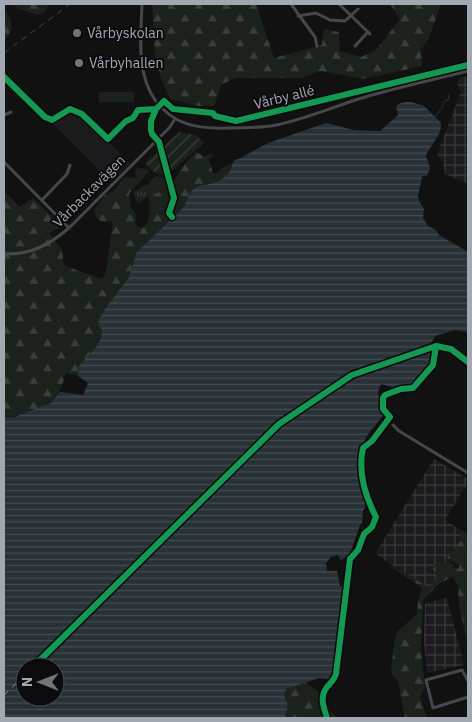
<svg xmlns="http://www.w3.org/2000/svg" width="472" height="722" viewBox="0 0 472 722" font-family="'IBM Plex Sans',sans-serif">
	<style>
		.built { fill: #1b1b1d }
		.industrial { fill: url(#industrial-grid) }
		.forest { fill: url(#forest-firs) }
		.park { fill: url(#park-tufts) }
		.garden { fill: url(#garden-furrows) }
		.pitch { fill: #1b211b }
		.water { fill: url(#water-rules); fill-rule: evenodd }
		.lines { fill: none; stroke-linecap: round; stroke-linejoin: round }
		.stream { stroke: #283136; stroke-width: 1 }
		.ferry { stroke: #7899ae; stroke-width: 1; stroke-dasharray: 6 5; stroke-linecap: butt }
		.minor { stroke: #45474a; stroke-width: 3 }
		.major { stroke: #47494c; stroke-width: 4 }
		.rail { stroke: #46474a; stroke-width: 1; stroke-dasharray: 6 5; stroke-linecap: butt }
		.cycleway-casing { stroke: #0b0b0d; stroke-width: 9 }
		.cycleway { stroke: #139951; stroke-width: 6 }
		.poi-dot { fill: #6f737a; stroke: #0b0b0d; stroke-width: 2 }
		.labels { text-anchor: middle; stroke-width: 4; stroke-linejoin: round; paint-order: stroke }
		.poi-label { font-size: 14px; fill: #a2a8b2; stroke: #0b0b0d; text-anchor: start }
		.street-label { font-size: 14px; fill: #a2a8b2; stroke: #0b0b0d }
	</style>
	<defs>
		<pattern id="industrial-grid" width="8" height="8" patternUnits="userSpaceOnUse" patternTransform="scale(1.25)"><rect width="8" height="8" fill="#1b1b1d"/><path d="M0 4h8M4 0v8" fill="none" stroke="#39393b"/></pattern>
		<pattern id="forest-firs" width="22" height="20" patternUnits="userSpaceOnUse" patternTransform="scale(1.25)"><rect width="22" height="20" fill="#1b211b"/><path d="M5 1l3.5 6h-7zM16 11l3.5 6h-7z" fill="#393e3a"/></pattern>
		<pattern id="park-tufts" width="24" height="20" patternUnits="userSpaceOnUse" patternTransform="scale(1.25)"><rect width="24" height="20" fill="#1b211b"/><path d="M3 7l-1-3M5 7V3M7 7l1-3M15 17l-1-3M17 17v-4M19 17l1-3" fill="none" stroke="#393e3a"/></pattern>
		<pattern id="garden-furrows" width="10" height="10" patternUnits="userSpaceOnUse" patternTransform="scale(1.25)"><rect width="10" height="10" fill="#1b211b"/><path d="M-1 1l2-2M0 10L10 0M9 11l2-2" fill="none" stroke="#393e3a"/></pattern>
		<pattern id="water-rules" width="6" height="5" patternUnits="userSpaceOnUse" patternTransform="scale(1.25)"><rect width="6" height="5" fill="#283136"/><path d="M0 2.5h6" fill="none" stroke="#444c51"/></pattern>
	</defs>
	<rect width="100%" height="100%" fill="#111"/>
	<!-- built -->
	<path class="built" d="M 70,110 L 82,116 L 130,163 L 111,182 L 54,125 L 53,121 Z"/>
	<!-- industrial -->
	<path class="industrial" d="M 468,76 L 468,184 L 445,174 L 443,163 L 437,154 L 461,92 L 457,83 L 460,78 Z
		M 434,459 L 468,479 L 468,482 L 445,520 L 468,535 L 468,537 L 430,589 L 378,556 L 376,552 Z
		M 447,598 L 464,665 L 427,673 L 424,640 L 425,603 Z"/>
	<!-- forest -->
	<path class="forest" d="M 11,4 L 46,4 L 49,5 L 44,12 L 38,15 L 20,9 Z
		M 152,4 L 256,4 L 274,58 L 322,45 L 324,29 L 339,32 L 340,51 L 361,57 L 377,49 L 400,19 L 390,4 L 441,4 L 429,38 L 421,50 L 422,66 L 363,79 L 320,71 L 301,78 L 236,78 L 222,84 L 214,106 L 198,106 L 170,99 L 160,76 L 155,56 Z
		M 4,9 C 13,19 14,31 4,41 Z
		M 196,152 L 204,156 L 212,153 L 213,156 L 209,159 L 213,173 L 217,173 L 223,167 L 232,164 L 229,174 L 211,184 L 196,187 L 188,197 L 185,207 L 137,252 L 129,277 L 106,309 L 98,324 C 111,337 87,356 79,366 L 78,376 L 66,373 C 63,383 60,394 52,402 C 46,409 14,417 4,418 L 4,191 L 20,207 L 33,198 L 62,226 L 49,233 L 62,250 L 64,265 C 77,271 89,274 102,279 L 106,272 L 113,222 C 102,221 98,224 94,210 L 104,196 L 115,190 L 124,177 L 137,178 L 135,171 L 137,168 L 147,169 L 149,171 C 144,176 132,191 129,194 L 131,208 L 137,216 L 135,223 L 136,226 L 143,228 C 153,219 149,204 148,192 C 147,189 149,184 150,180 L 157,176 L 172,180 L 173,182 L 184,165 Z
		M 460,529 L 468,535 L 468,650 L 459,604 L 458,585 L 452,577 L 440,583 L 423,600 L 421,646 L 425,687 L 420,697 L 427,718 L 405,718 L 398,682 L 391,673 L 394,643 L 397,632 L 417,614 L 418,600 L 423,588 L 391,567 L 392,566 L 430,588 L 437,577 L 433,569 L 436,562 L 451,563 L 457,569 L 460,566 L 447,558 L 461,541 Z
		M 305,682 L 319,692 L 318,702 L 324,710 L 330,711 L 338,718 L 285,718 L 288,705 L 284,695 L 286,689 Z"/>
	<!-- park -->
	<path class="park" d="M 169,182 L 170,190 L 149,195 L 138,204 L 133,192 L 145,185 Z"/>
	<!-- garden -->
	<path class="garden" d="M 179,132 L 196,135 L 204,143 C 197,149 190,155 183,161 C 169,175 160,182 145,163 Z"/>
	<!-- pitch -->
	<path class="pitch" d="M 99,92 L 134,92 L 134,102 L 99,102 Z"/>
	<!-- water -->
	<path class="water" d="M 411,102 L 424,106 L 441,123 C 442,136 430,145 426,156 L 430,168 L 427,176 L 423,176 L 422,177 L 418,196 L 419,201 L 424,209 L 423,218 L 428,226 L 436,230 L 439,235 L 468,252 L 468,332 L 455,330 L 435,336 L 429,347 L 433,356 L 433,360 L 409,388 L 398,389 L 381,384 L 378,392 L 384,414 C 379,422 368,432 365,440 C 359,457 364,489 365,508 L 363,511 L 362,523 L 360,525 L 350,554 L 341,560 L 338,555 L 331,557 L 326,563 L 327,571 L 337,571 L 340,586 L 343,586 L 339,632 L 332,679 L 319,678 L 286,689 L 284,695 L 288,705 L 285,718 L 4,718 L 4,418 L 15,417 L 51,403 L 60,392 L 83,395 L 88,383 L 78,376 L 79,366 C 87,356 111,337 98,324 L 105,309 L 129,277 L 137,252 L 184,207 C 187,200 190,190 197,187 C 201,185 206,185 210,184 C 219,181 232,175 232,164 L 235,160 L 239,159 L 268,143 L 326,123 L 354,130 L 380,131 L 398,115 L 396,107 C 399,102 405,102 411,102 ZM 25,667 L 55,667 L 55,697 L 25,697 Z"/>
	<g class="lines">
		<!-- stream -->
		<path class="stream" d="M 435,117 L 442,108 L 444,101 L 448,100 L 449,95"/>
		<!-- ferry -->
		<path class="ferry" d="M 33,667 L 279,424 L 352,375 L 428,350
			M 4,695 L 25,675"/>
		<!-- minor -->
		<path class="minor" d="M 142,4 C 141,35 136,73 155,100 C 174,126 199,129 229,128 C 243,128 257,128 271,126 C 305,120 339,104 372,95 C 404,86 436,79 468,71
			M 291,4 L 315,37 L 317,46
			M 339,4 L 370,34
			M 298,16 L 316,13 L 330,20 L 345,21 L 358,9
			M 355,46 L 368,32
			M 4,115 L 11,112
			M 215,116 L 229,120 L 243,120 L 379,86
			M 4,162 L 69,228
			M 42,200 L 67,174 L 70,165
			M 4,254 C 30,255 49,245 69,228 L 169,128 L 175,119
			M 393,425 L 399,431 L 468,473
			M 468,681 L 462,670 L 426,680 L 433,708 L 468,697"/>
		<!-- major -->
		<path class="major" d="M 429,349 C 444,344 458,350 468,362"/>
		<!-- rail -->
		<path class="rail" d="M 4,53 L 70,4"/>
		<defs>
			<path id="cycleway" d="M 4,77 L 45,117 L 52,120 L 70,109 L 82,114 L 108,139 L 126,121 L 133,118 L 138,110 L 156,109 L 164,101 L 173,109 L 213,113 L 215,116 L 236,121 L 468,65
				M 156,109 L 151,121 L 151,130 L 152,134 L 159,142 L 174,198 L 169,213 L 172,217
				M 33,667 L 279,424 L 352,375 L 436,346 L 451,349 L 468,362
				M 327,718 C 324,708 319,697 327,687 C 331,682 334,681 336,674 L 350,559 L 358,550 L 364,534 L 372,527 L 376,517 C 365,496 358,471 363,448 L 372,441 L 390,417 L 383,409 L 383,398 L 385,395 L 401,389 L 413,388 L 433,365 L 436,346"/>
		</defs>
		<!-- cycleway casing -->
		<use href="#cycleway" class="cycleway-casing"/>
		<!-- cycleway -->
		<use href="#cycleway" class="cycleway"/>
	</g>
	<!-- markers -->
	<g class="poi-dot">
		<circle cx="77" cy="33" r="5"/>
		<circle cx="79" cy="63" r="5"/>
	</g>
	<g class="labels">
		<!-- poi labels -->
		<g class="poi-label">
			<text x="87" y="38">Vårbyskolan</text>
			<text x="89" y="68">Vårbyhallen</text>
		</g>
		<!-- street labels -->
		<g class="street-label">
			<text transform="translate(284 97) rotate(-14)" y="5">Vårby allé</text>
			<text transform="translate(89 191) rotate(-45)" y="5">Vårbackavägen</text>
		</g>
	</g>
	<!-- border -->
	<rect width="472" height="722" fill="none" stroke="#a2a8b2" stroke-width="10"/>
	<!-- north arrow -->
	<g transform="translate(40 682) rotate(270)"><circle r="24" fill="#0b0b0d" stroke="#474a4f"/>
	<path d="M0-4L9 19L0 12L-9 19Z" fill="#6f737a"/>
	<text y="-8" font-size="14" font-weight="bold" text-anchor="middle" fill="#a2a8b2">N</text>
	</g>
</svg>
